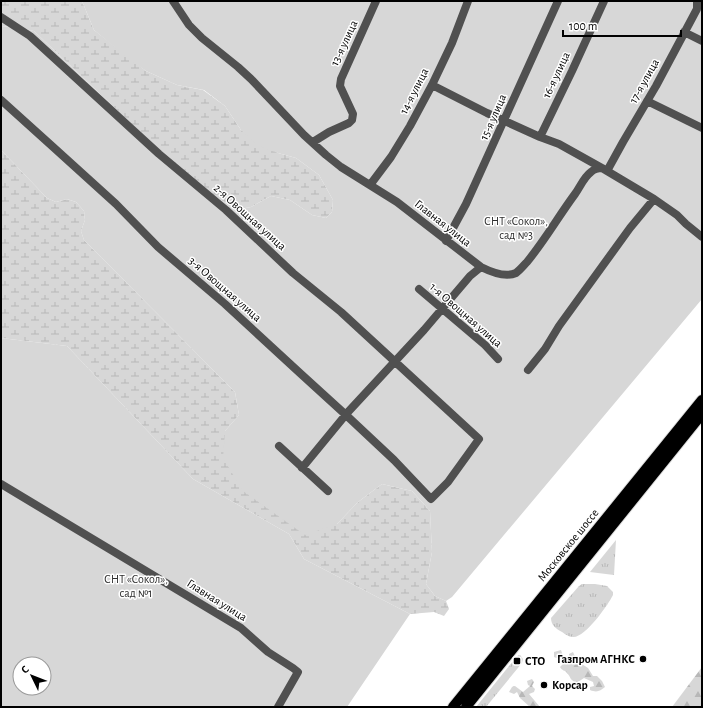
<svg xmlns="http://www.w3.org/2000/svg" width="703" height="708" viewBox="0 0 703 708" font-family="'Alegreya Sans',sans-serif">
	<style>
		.grass { fill: url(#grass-tufts) }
		.forest { fill: url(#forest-firs) }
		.wetland { fill: url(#wetland-marsh) }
		.garden { fill: #d7d7d7; fill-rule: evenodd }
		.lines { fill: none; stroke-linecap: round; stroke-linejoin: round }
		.primary-casing { stroke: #dbdbdb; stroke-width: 12 }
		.street { stroke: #505050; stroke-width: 8 }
		.primary { stroke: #000; stroke-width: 10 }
		.poi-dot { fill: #000; stroke: #fff; stroke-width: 1.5 }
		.labels { text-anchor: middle; stroke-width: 3; stroke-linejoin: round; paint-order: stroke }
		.street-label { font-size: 12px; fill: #000; stroke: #fff }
		.park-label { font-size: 12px; fill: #2e2e2e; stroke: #fff }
		.poi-label { font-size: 12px; font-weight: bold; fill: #000; stroke: #fff; text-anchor: start }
	</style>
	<defs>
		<pattern id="grass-tufts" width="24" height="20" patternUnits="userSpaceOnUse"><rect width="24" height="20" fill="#d7d7d7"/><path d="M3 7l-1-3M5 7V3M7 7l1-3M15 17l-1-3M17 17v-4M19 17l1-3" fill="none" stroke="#b7b7b7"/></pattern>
		<pattern id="forest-firs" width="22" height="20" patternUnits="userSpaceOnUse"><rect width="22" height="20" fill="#d7d7d7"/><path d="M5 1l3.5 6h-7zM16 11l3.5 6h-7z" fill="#b7b7b7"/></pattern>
		<pattern id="wetland-marsh" width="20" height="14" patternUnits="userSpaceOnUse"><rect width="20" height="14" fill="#d7d7d7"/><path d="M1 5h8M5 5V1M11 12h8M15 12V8" fill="none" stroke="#b7b7b7"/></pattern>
	</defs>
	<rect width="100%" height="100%" fill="#fff"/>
	<!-- grass -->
	<path class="grass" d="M 616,540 L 614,575 L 590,572 Z
		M 582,584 L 595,584 L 607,586 L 613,592 L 613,595 C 608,605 585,638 573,637 C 569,637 565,634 562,632 C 556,629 551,625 551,618 L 579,586 Z
		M 520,655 L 523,659 L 522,663 L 486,707 L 476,707 L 517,656 Z"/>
	<!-- forest -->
	<path class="forest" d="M 561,650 L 563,656 L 569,660 L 569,654 L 573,652 L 577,661 L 588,668 L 593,676 L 597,676 L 602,681 L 605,687 C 600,691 597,693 590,690 L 590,687 L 594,686 L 593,682 L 584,678 L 581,680 L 576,683 C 568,678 572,678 567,673 C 565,670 562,671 560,667 L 562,665 L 564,661 L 554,657 L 554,652 Z
		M 702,667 L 702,707 L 672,707 Z
		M 532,679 L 534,682 L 532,686 L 535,689 L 534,692 L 529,694 L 540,707 L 530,707 L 520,698 L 517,692 L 514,694 L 509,692 L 512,687 L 515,686 L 523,692 L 530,686 L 528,685 L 527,681 Z"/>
	<!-- wetland -->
	<path class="wetland" d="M 1,1 L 82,1 L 94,30 L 146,71 L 177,85 L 203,90 L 225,106 L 241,130 L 278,153 L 296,158 L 319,175 L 333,200 L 332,212 L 326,218 L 312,215 L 290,200 L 271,196 L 251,207 L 239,209 L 202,191 L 34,31 L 13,27 L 1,26 Z
		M 1,150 L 47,198 L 56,202 L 67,199 L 76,202 L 84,211 L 85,220 L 81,231 L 84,240 L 235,392 L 239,415 L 225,431 L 337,524 L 358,502 L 382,484 L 412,491 L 430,511 L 432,552 L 426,584 L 435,596 L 446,601 L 449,609 L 444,616 L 434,612 L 410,614 L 304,559 L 289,534 L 193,479 L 67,346 L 1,338 Z"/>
	<!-- garden -->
	<path class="garden" d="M 82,1 L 702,1 L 702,299 L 452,597 L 446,601 L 435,596 L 426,584 L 432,552 L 430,511 L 412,491 L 382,484 L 358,502 L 337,524 L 305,535 L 243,491 L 223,458 L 225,431 L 239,415 L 235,392 L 84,240 L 81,231 L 85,220 L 84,211 L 76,202 L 67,199 L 56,202 L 47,198 L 1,150 L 1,26 L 13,27 L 34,31 L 202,191 L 239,209 L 251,207 L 271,196 L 290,200 L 312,215 L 326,218 L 332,212 L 333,200 L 319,175 L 296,158 L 278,153 L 259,146 L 241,130 L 225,106 L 204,90 L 177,85 L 146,71 L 129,59 L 94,30 Z
		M 1,338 L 67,346 L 193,479 L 289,534 L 304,559 L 410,614 L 347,707 L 1,707 ZM 20,664 L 44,664 L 44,688 L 20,688 Z"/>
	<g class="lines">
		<defs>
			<path id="primary" d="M 453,707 L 702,400
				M 466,707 L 702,414"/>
		</defs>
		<!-- primary casing -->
		<use href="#primary" class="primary-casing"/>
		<!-- street -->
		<path class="street" d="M 173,1 L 189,25 L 202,38 L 238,67 L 251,79 L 304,135 L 326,155 L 341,167 L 397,202 L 481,267 C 491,272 505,278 516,273 C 520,270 524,265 527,262 C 545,240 558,217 575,194 C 580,187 584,177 591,172 C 594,169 598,168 602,168 L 654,199 L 677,215 L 686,224 L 702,237
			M 1,17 L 30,36 L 159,154 L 226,210 L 293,273 L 341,312 L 479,439 L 448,482 L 431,499 L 394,460 L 346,415 L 301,374 L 225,304 L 158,247 L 116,204 L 52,146 L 1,100
			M 684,32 L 702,41
			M 432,85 L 487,113 L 540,137 L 559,144 L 602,168
			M 647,101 L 702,128
			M 540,137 L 572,71 L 604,1
			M 313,142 L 329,132 L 349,123 L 352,120 L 353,114 L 340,86 L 341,79 L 376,1
			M 607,171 L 623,142 L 656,86 L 697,9 L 697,1
			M 370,185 L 391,157 L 410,126 L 432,85 L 452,43 L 468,1
			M 446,241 L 466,204 L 558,1
			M 419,289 L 485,345 L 498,359
			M 528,370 L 545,349 L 559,326 L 630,228 L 654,199
			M 279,446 L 328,491
			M 302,468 L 348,412 L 424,330 L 470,276 L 481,267
			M 1,484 L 241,628 L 268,652 L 293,668 L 298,672 L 278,707"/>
		<!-- primary -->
		<use href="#primary" class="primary"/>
	</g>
	<!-- markers -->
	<g class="poi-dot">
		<circle cx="643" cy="659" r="4"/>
		<rect x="513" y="657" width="8" height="8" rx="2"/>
		<circle cx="544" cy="685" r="4"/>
	</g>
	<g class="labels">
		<!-- street labels -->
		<g class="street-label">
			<text transform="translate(344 43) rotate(-65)" y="4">13-я улица</text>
			<text transform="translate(556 75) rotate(-65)" y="4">16-я улица</text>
			<text transform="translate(644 81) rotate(-61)" y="4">17-я улица</text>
			<text transform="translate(414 91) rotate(-63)" y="4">14-я улица</text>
			<text transform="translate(493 117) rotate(-66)" y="4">15-я улица</text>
			<text transform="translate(250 217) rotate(42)" y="4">2-я Овощная улица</text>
			<text transform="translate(443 223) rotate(38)" y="4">Главная улица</text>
			<text transform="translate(225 289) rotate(41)" y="4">3-я Овощная улица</text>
			<text transform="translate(466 315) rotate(41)" y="4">1-я Овощная улица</text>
			<text transform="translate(568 545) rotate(-51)" y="4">Московское шоссе</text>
			<text transform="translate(217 600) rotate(32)" y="4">Главная улица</text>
		</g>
		<!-- park labels -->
		<g class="park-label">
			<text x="516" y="225">СНТ «Сокол»,<tspan x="516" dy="14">сад №3</tspan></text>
			<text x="136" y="583">СНТ «Сокол»,<tspan x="136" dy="14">сад №1</tspan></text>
		</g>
		<!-- poi labels -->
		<g class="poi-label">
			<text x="635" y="663" text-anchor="end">Газпром АГНКС</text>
			<text x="525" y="665">СТО</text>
			<text x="552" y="689">Корсар</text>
		</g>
	</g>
	<!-- border -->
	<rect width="703" height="708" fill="none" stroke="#000000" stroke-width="4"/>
	<!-- north arrow -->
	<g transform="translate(32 676) rotate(313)"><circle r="19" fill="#ffffff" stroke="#999999"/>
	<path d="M0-3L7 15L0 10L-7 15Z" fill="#000000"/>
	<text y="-6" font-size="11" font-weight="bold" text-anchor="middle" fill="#000000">С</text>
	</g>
	<!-- scale -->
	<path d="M563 30v6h118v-6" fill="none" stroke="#000000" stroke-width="2"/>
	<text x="569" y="30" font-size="12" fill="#000000" stroke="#ffffff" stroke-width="3" paint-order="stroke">100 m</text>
</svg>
